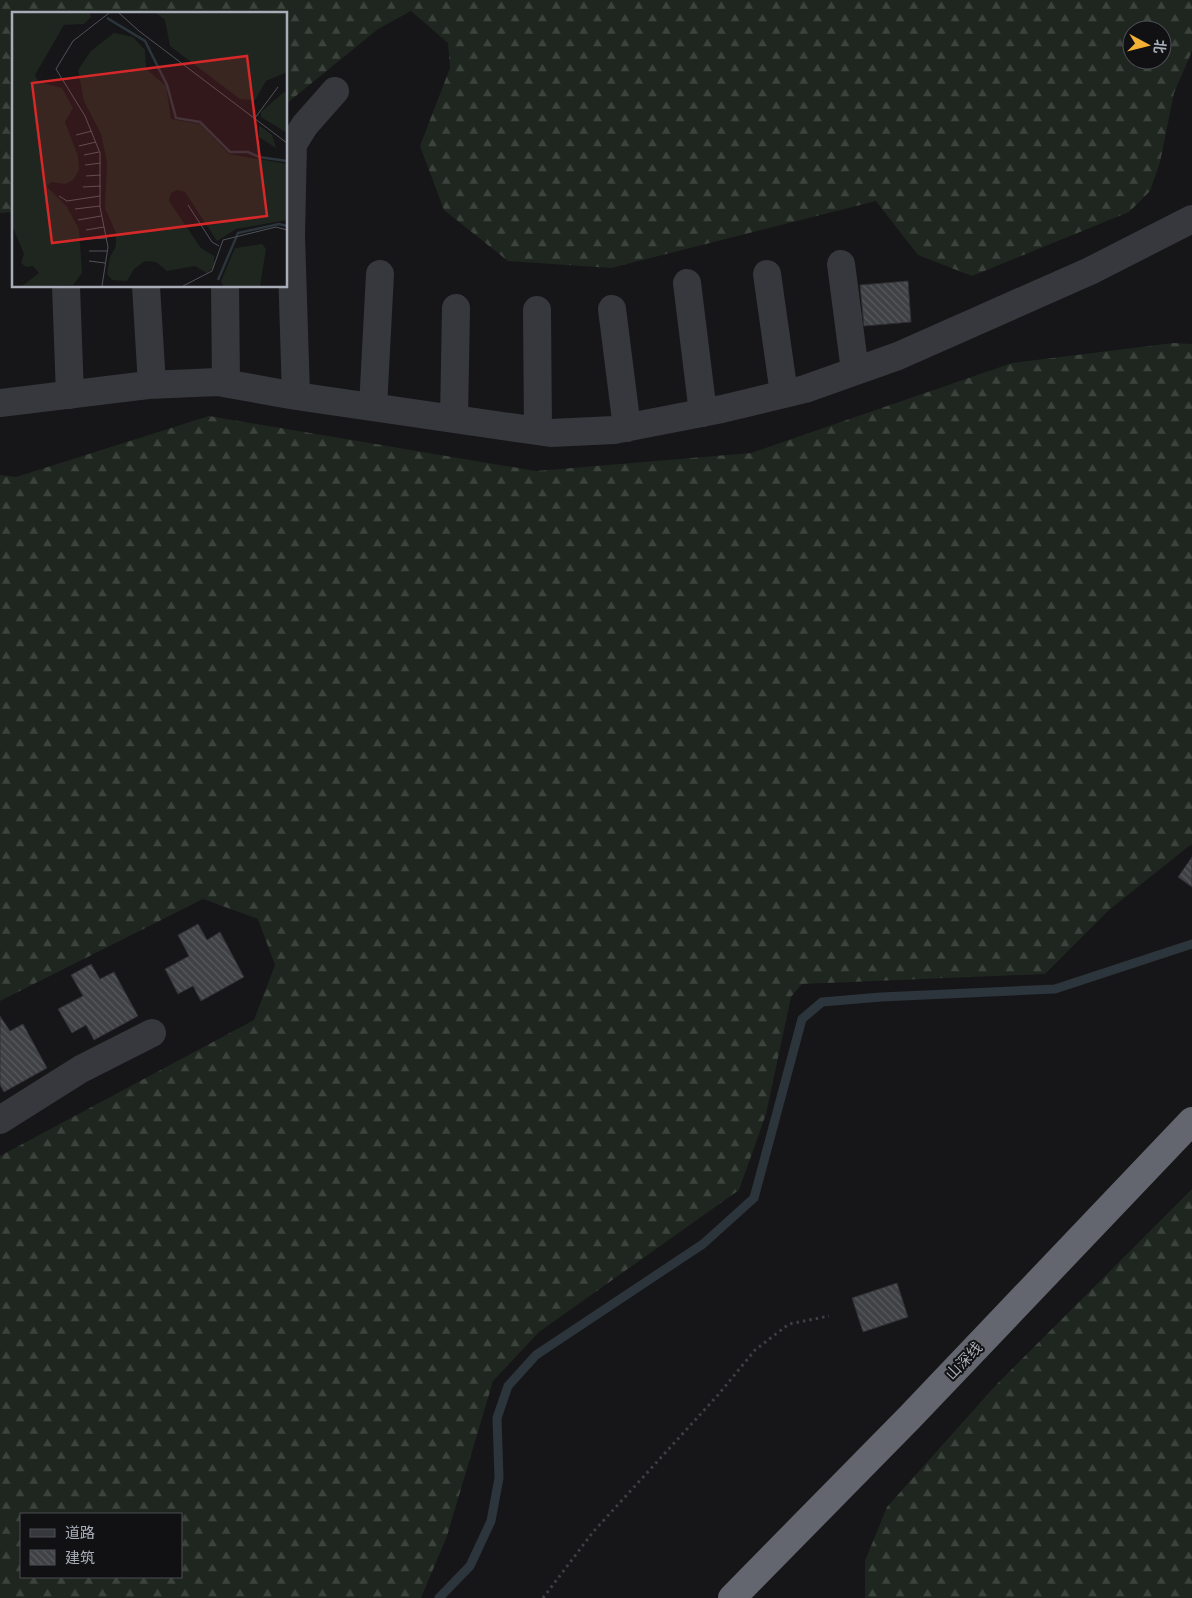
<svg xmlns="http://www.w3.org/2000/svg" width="1192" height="1598" viewBox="0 0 1192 1598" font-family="'Roboto Condensed','Noto Sans SC',sans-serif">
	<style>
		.forest { fill: url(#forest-firs); fill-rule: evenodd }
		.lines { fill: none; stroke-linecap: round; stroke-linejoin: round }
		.stream { stroke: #2c353c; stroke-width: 9 }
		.building { fill: url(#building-back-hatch); stroke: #303034 }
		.path { stroke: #3d3f44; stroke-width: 3; stroke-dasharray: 2.5 4; stroke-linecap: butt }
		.minor { stroke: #37383d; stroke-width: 28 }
		.highway { stroke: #63666e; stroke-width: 28 }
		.labels { text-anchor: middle; stroke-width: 4; stroke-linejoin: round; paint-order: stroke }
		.street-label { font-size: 15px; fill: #a8adb8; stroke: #111113 }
		.inset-river { fill: none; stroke: #2c353c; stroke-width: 2.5 }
		.inset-road { fill: none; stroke: #505258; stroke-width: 1 }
		.view { fill: #d62828; fill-opacity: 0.15; stroke: #d62828; stroke-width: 2.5 }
		.inset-edge { fill: none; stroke: #a8adb8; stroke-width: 2.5 }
	</style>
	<defs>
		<pattern id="forest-firs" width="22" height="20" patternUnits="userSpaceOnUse" patternTransform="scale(1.25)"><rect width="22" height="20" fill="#1e261f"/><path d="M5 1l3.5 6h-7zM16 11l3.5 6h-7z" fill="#3c433d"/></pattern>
		<pattern id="building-back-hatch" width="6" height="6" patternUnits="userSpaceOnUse" patternTransform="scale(1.25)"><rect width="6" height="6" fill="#404145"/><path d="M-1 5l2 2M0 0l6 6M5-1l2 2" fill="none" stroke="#595a5e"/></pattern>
	</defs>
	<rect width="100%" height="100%" fill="#161618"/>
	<!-- forest -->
	<path class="forest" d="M 0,0 L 1192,0 L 1192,51 L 1174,93 L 1160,162 L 1150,191 L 1129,212 L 972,276 L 918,255 L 876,201 L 611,268 L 508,261 L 444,210 L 420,146 L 450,68 L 448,43 L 411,11 L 378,29 L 286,104 L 286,14 L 14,14 L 14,212 L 0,213 ZM 1132,30 L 1162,30 L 1162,60 L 1132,60 Z
		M 1173,343 L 1192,344 L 1192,845 L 1189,846 L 1109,910 L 1045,974 L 802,984 L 791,997 L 766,1114 L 739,1190 L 539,1332 L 493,1381 L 447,1536 L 421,1598 L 0,1598 L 0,1156 L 254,1020 L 275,965 L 258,919 L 203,899 L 0,1001 L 0,475 L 16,477 L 209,416 L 536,471 L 751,453 L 1012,363 ZM 181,1514 L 181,1577 L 21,1577 L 21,1514 Z
		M 1192,1189 L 1192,1598 L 865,1598 L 865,1561 L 887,1507 L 996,1385 Z"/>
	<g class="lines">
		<!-- stream -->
		<path class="stream" d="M 439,1598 L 470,1566 L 491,1521 L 499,1478 L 497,1418 L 508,1386 L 536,1355 L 703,1244 L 754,1198 L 802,1019 L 822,1002 L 881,997 L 1055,989 L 1192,944"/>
	</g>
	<!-- building -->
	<path class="building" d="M 908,281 L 911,322 L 864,326 L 860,285 Z
		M 1192,857 L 1192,887 L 1178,877 Z
		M 198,924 L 207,940 L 220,932 L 244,977 L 201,1001 L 193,986 L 178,994 L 165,969 L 189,956 L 178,935 Z
		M 91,964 L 100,979 L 114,972 L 138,1016 L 94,1040 L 86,1025 L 72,1033 L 58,1009 L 83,996 L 71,975 Z
		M 0,1016 L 10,1031 L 23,1024 L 47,1068 L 4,1092 L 0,1085 Z
		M 897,1283 L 908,1317 L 863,1332 L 852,1298 Z"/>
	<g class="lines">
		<!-- path -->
		<path class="path" d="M 543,1598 L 593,1532 L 718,1395 L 755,1350 L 789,1324 L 829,1316"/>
		<!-- minor -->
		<path class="minor" d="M 841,264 L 855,371
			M 767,274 L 784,394
			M 687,283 L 703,413
			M 66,286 L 70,395
			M 146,286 L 152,385
			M 225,286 L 226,383
			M 612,309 L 627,428
			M 537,310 L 538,431
			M 296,396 L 291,235 L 293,144 L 305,125 L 335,91
			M 0,403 L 148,385 L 218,382 L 296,396 L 551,433 L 614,430 L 722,409 L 805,389 L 898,356 L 1090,271 L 1192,219
			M 373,407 L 380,274
			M 454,419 L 456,308
			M 0,1120 L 81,1069 L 152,1033"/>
		<!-- highway -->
		<path class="highway" d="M 732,1598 L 910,1417 L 1192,1121"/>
	</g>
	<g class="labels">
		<!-- street labels -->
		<g class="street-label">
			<text transform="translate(964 1361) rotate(-46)" y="5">山深线</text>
		</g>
	</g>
	<!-- overview -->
	<g transform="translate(12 12)">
		<rect width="275" height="275" fill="#161618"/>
		<path d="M 0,1 L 78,1 L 79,5 L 72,12 L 52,13 L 23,63 L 27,70 L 50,76 L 61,96 L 53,110 L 66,144 L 67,158 L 61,168 L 53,172 L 39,170 L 35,175 L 55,195 L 67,217 L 70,261 L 61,273 L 10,274 L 27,261 L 21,254 L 14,255 L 9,251 L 12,242 L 0,213 ZM 144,1 L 275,1 L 275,60 L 254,69 L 243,88 L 228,87 L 158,34 L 153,8 ZM 102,21 L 121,25 L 133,38 L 134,57 L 154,74 L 159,107 L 188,112 L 217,142 L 275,152 L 275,208 L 224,217 L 205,229 L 173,180 L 165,178 L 159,181 L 157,189 L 189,236 L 202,244 L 202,255 L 195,261 L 183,254 L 155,259 L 144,250 L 133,249 L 122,257 L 115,269 L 100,268 L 95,262 L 98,245 L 104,234 L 104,221 L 93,196 L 95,151 L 89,122 L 72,89 L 66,58 L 79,39 ZM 272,80 L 275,81 L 275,121 L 249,105 L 249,100 ZM 247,113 L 260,123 L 264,136 L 247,125 ZM 250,232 L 254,237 L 248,274 L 211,274 L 209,269 L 223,236 Z" fill="#1e261f"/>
		<path class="inset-river" d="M 95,6 L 133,29 L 155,73 L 164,106 L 188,110 L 218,140 L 236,140 L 247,145 L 275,149M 206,268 L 226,221 L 267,212 L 275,214"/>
		<path class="inset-road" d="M 107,1 L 127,19 L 275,131M 243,106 L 266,75M 64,123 L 80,119M 67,134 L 84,130M 72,143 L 87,140M 73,153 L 89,151M 74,164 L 89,163M 71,175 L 89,174M 47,184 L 55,189 L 88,184M 176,193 L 200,230 L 207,234M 63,197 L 88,194M 66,208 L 89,204M 74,218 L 92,215M 75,227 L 95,226M 77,239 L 95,239M 77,249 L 93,251M 90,274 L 96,235 L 88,195 L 88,141 L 73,104 L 44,57 L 61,29 L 97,1M 171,274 L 200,259 L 211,228 L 264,215 L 275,218"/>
		<path class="view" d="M 235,44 L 255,204 L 40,231 L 20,71 Z"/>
		<rect width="275" height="275" class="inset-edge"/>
	</g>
	<!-- legend -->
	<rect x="20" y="1513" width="162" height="65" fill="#111113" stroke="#4d4f55"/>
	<rect x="30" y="1529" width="25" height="8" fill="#37383d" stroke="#4d4f55"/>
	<text x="65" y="1538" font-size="15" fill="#a8adb8">道路</text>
	<rect x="30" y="1550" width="25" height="15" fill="url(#building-back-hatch)" stroke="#4d4f55"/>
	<text x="65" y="1563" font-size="15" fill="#a8adb8">建筑</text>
	<!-- north arrow -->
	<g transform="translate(1147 45) rotate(97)"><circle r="24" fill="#111113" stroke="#4d4f55"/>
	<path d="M0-4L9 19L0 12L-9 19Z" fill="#f2b134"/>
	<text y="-8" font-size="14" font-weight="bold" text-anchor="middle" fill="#a8adb8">北</text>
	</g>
</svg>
